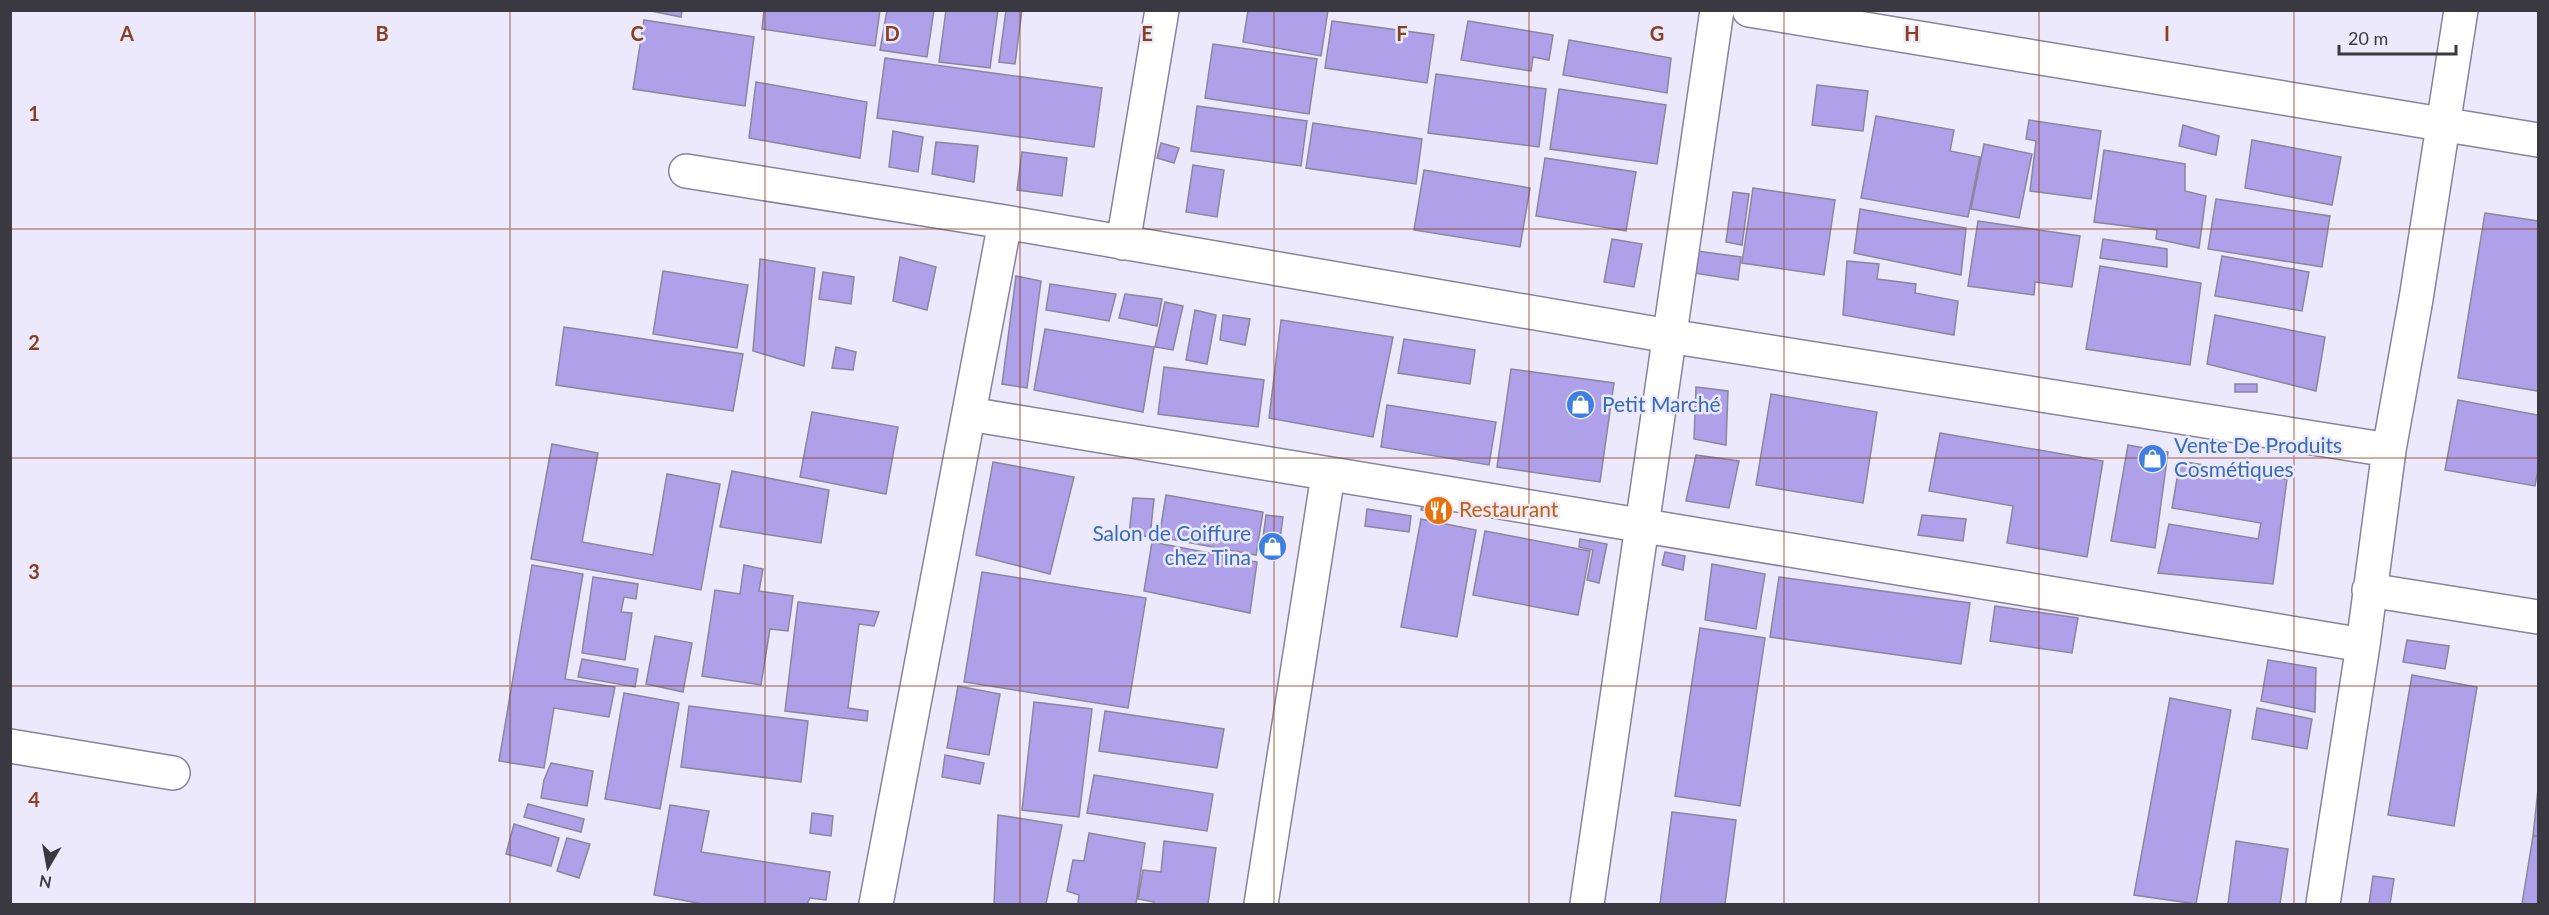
<svg xmlns="http://www.w3.org/2000/svg" width="2549" height="915" viewBox="0 0 2549 915" font-family="Lato,sans-serif">
	<style>
		.building { fill: #aea1e9; stroke: #89869d; stroke-width: 1.5 }
		.lines { fill: none; stroke-linecap: round; stroke-linejoin: round }
		.minor-casing { stroke: #88839a; stroke-width: 36 }
		.minor { stroke: #fff; stroke-width: 33 }
		.grid { fill: none; stroke: #884020; stroke-width: 1.5; stroke-opacity: 0.55 }
		.labels { text-anchor: middle; stroke-width: 5; stroke-linejoin: round; paint-order: stroke }
		.shop-label { font-size: 21px; fill: #366cbe; stroke: #ede9fd; text-anchor: start }
		.food-label { font-size: 21px; fill: #c56008; stroke: #ede9fd; text-anchor: start }
		.grid-label { font-size: 20px; text-anchor: middle; font-weight: bold; fill: #884020; stroke: #ede9fd; stroke-width: 5; stroke-linejoin: round; paint-order: stroke }
	</style>
	<rect width="100%" height="100%" fill="#ede9fd"/>
	<!-- building -->
	<path class="building" d="M 646,10 L 682,10 L 681,17 Z
		M 764,10 L 880,10 L 875,46 L 762,29 Z
		M 887,10 L 934,10 L 927,57 L 880,50 Z
		M 946,10 L 998,10 L 990,68 L 939,62 Z
		M 1006,10 L 1022,10 L 1015,64 L 999,62 Z
		M 1248,10 L 1328,10 L 1321,56 L 1243,42 Z
		M 644,20 L 754,37 L 745,106 L 633,89 Z
		M 1332,21 L 1434,35 L 1427,83 L 1325,68 Z
		M 1468,21 L 1553,35 L 1549,60 L 1533,57 L 1531,71 L 1461,60 Z
		M 1569,40 L 1671,58 L 1667,93 L 1563,75 Z
		M 1213,44 L 1317,59 L 1309,114 L 1205,98 Z
		M 885,58 L 1102,88 L 1094,147 L 877,118 Z
		M 1436,74 L 1546,89 L 1539,147 L 1428,133 Z
		M 756,82 L 867,102 L 860,158 L 749,138 Z
		M 1817,85 L 1868,91 L 1863,131 L 1812,125 Z
		M 1559,89 L 1666,105 L 1657,164 L 1550,149 Z
		M 1197,106 L 1307,121 L 1301,166 L 1191,151 Z
		M 1876,116 L 1954,130 L 1950,151 L 1980,157 L 1968,217 L 1861,198 Z
		M 2029,120 L 2101,131 L 2091,199 L 2030,191 L 2036,141 L 2026,139 Z
		M 1313,123 L 1422,139 L 1416,184 L 1306,168 Z
		M 2183,125 L 2219,136 L 2216,155 L 2179,146 Z
		M 893,131 L 923,137 L 918,172 L 889,167 Z
		M 2252,140 L 2341,157 L 2332,205 L 2245,188 Z
		M 936,142 L 978,146 L 974,182 L 932,174 Z
		M 1161,143 L 1179,148 L 1174,163 L 1157,158 Z
		M 1984,144 L 2032,154 L 2019,218 L 1971,209 Z
		M 2104,150 L 2185,164 L 2185,191 L 2206,196 L 2199,248 L 2156,239 L 2157,230 L 2094,222 Z
		M 1022,152 L 1067,158 L 1062,196 L 1017,190 Z
		M 1545,158 L 1636,172 L 1626,231 L 1536,216 Z
		M 1193,165 L 1224,170 L 1217,217 L 1186,212 Z
		M 1424,170 L 1530,188 L 1520,247 L 1414,230 Z
		M 1753,188 L 1835,200 L 1824,275 L 1742,263 Z
		M 1733,192 L 1749,194 L 1742,245 L 1726,242 Z
		M 2216,199 L 2330,216 L 2322,267 L 2208,249 Z
		M 1860,209 L 1966,228 L 1961,275 L 1854,253 Z
		M 2485,213 L 2538,221 L 2538,391 L 2458,378 Z
		M 1978,221 L 2080,236 L 2072,287 L 2035,282 L 2034,295 L 1968,286 Z
		M 1612,239 L 1642,244 L 1634,287 L 1604,282 Z
		M 2103,239 L 2167,249 L 2167,267 L 2100,258 Z
		M 1697,251 L 1741,257 L 1738,280 L 1695,273 Z
		M 2222,256 L 2309,272 L 2302,311 L 2215,296 Z
		M 900,257 L 936,267 L 927,310 L 893,301 Z
		M 760,259 L 815,268 L 804,366 L 753,351 Z
		M 1847,261 L 1879,264 L 1877,279 L 1916,284 L 1915,293 L 1958,301 L 1954,335 L 1843,315 Z
		M 2100,266 L 2201,283 L 2190,365 L 2086,349 Z
		M 663,271 L 748,285 L 737,348 L 653,334 Z
		M 823,272 L 854,277 L 851,304 L 819,299 Z
		M 1016,276 L 1041,281 L 1027,388 L 1002,384 Z
		M 1050,284 L 1116,294 L 1109,321 L 1046,310 Z
		M 1125,294 L 1162,299 L 1157,326 L 1119,318 Z
		M 1165,302 L 1183,306 L 1173,350 L 1155,347 Z
		M 1195,310 L 1216,315 L 1207,364 L 1186,360 Z
		M 1223,315 L 1250,319 L 1245,345 L 1220,340 Z
		M 2215,315 L 2325,337 L 2316,391 L 2207,364 Z
		M 1281,320 L 1393,337 L 1373,437 L 1269,418 Z
		M 564,327 L 743,354 L 733,411 L 556,385 Z
		M 1045,329 L 1154,347 L 1143,412 L 1034,390 Z
		M 1404,339 L 1475,350 L 1470,384 L 1398,373 Z
		M 836,347 L 856,352 L 853,370 L 832,368 Z
		M 1164,367 L 1264,380 L 1258,427 L 1158,414 Z
		M 1511,369 L 1614,383 L 1600,482 L 1497,467 Z
		M 2235,384 L 2257,384 L 2257,392 L 2235,392 Z
		M 1696,387 L 1728,391 L 1726,445 L 1694,439 Z
		M 1771,394 L 1877,412 L 1863,503 L 1756,485 Z
		M 2458,400 L 2538,415 L 2538,470 L 2535,486 L 2445,470 Z
		M 1387,405 L 1496,422 L 1489,465 L 1381,447 Z
		M 812,412 L 898,427 L 886,494 L 800,477 Z
		M 1940,433 L 2103,461 L 2087,557 L 2007,543 L 2013,506 L 1929,491 Z
		M 552,444 L 598,453 L 582,542 L 653,555 L 667,474 L 720,484 L 701,590 L 531,559 Z
		M 2128,445 L 2168,452 L 2155,548 L 2111,541 Z
		M 1696,455 L 1739,461 L 1729,508 L 1686,501 Z
		M 2180,461 L 2287,479 L 2273,584 L 2158,573 L 2169,524 L 2258,539 L 2261,523 L 2172,508 Z
		M 993,462 L 1074,477 L 1050,574 L 976,555 Z
		M 732,471 L 829,490 L 821,543 L 720,527 Z
		M 1166,495 L 1263,512 L 1256,555 L 1159,537 Z
		M 1133,498 L 1154,499 L 1150,537 L 1129,534 Z
		M 1422,505 L 1442,508 L 1441,514 L 1421,510 Z
		M 1367,509 L 1411,516 L 1409,532 L 1365,526 Z
		M 1266,515 L 1283,517 L 1278,554 L 1261,552 Z
		M 1922,515 L 1966,519 L 1963,541 L 1918,535 Z
		M 1421,519 L 1476,530 L 1457,637 L 1401,627 Z
		M 1485,531 L 1590,551 L 1578,615 L 1473,595 Z
		M 1580,539 L 1607,544 L 1599,583 L 1587,580 L 1593,550 L 1579,547 Z
		M 1152,542 L 1257,562 L 1250,613 L 1144,591 Z
		M 1665,552 L 1685,556 L 1683,570 L 1662,565 Z
		M 1712,564 L 1765,574 L 1756,629 L 1705,620 Z
		M 532,565 L 583,574 L 565,679 L 615,687 L 609,717 L 554,708 L 544,768 L 499,761 Z
		M 744,565 L 763,569 L 759,591 L 793,596 L 788,631 L 770,629 L 761,685 L 702,676 L 715,590 L 740,594 Z
		M 982,572 L 1146,598 L 1128,708 L 964,682 Z
		M 593,577 L 638,584 L 636,599 L 624,597 L 621,612 L 632,613 L 625,660 L 582,653 Z
		M 1779,577 L 1970,603 L 1961,664 L 1770,637 Z
		M 798,602 L 879,612 L 874,626 L 859,624 L 848,708 L 868,711 L 867,721 L 785,711 Z
		M 1995,606 L 2078,618 L 2072,653 L 1990,641 Z
		M 1700,628 L 1765,638 L 1740,806 L 1675,796 Z
		M 655,636 L 692,643 L 683,692 L 646,684 Z
		M 2407,640 L 2449,646 L 2445,669 L 2403,662 Z
		M 582,659 L 638,669 L 635,687 L 578,677 Z
		M 2268,660 L 2316,668 L 2315,712 L 2261,701 Z
		M 2412,675 L 2477,687 L 2454,826 L 2388,815 Z
		M 958,686 L 1000,694 L 989,755 L 947,748 Z
		M 624,693 L 679,703 L 660,809 L 605,799 Z
		M 2170,698 L 2231,710 L 2196,904 L 2134,895 Z
		M 1034,702 L 1092,709 L 1079,817 L 1022,810 Z
		M 689,706 L 808,721 L 801,782 L 681,767 Z
		M 2257,708 L 2312,719 L 2307,749 L 2252,739 Z
		M 1105,711 L 1224,729 L 1217,768 L 1099,751 Z
		M 945,755 L 984,763 L 980,784 L 942,777 Z
		M 551,763 L 593,771 L 587,806 L 541,798 L 544,780 Z
		M 1094,775 L 1213,794 L 1207,831 L 1087,813 Z
		M 2538,789 L 2538,836 L 2533,836 Z
		M 528,804 L 584,819 L 581,832 L 524,817 Z
		M 670,805 L 709,811 L 701,852 L 830,872 L 826,900 L 810,898 L 807,904 L 703,904 L 654,895 Z
		M 1672,812 L 1736,820 L 1725,904 L 1660,904 Z
		M 812,813 L 833,816 L 831,836 L 810,833 Z
		M 998,815 L 1062,825 L 1046,904 L 994,904 Z
		M 514,824 L 559,838 L 551,866 L 506,854 Z
		M 1089,833 L 1145,843 L 1136,904 L 1078,904 L 1079,895 L 1067,891 L 1073,860 L 1084,861 Z
		M 2533,836 L 2538,836 L 2538,904 L 2522,904 Z
		M 567,838 L 590,844 L 579,878 L 557,871 Z
		M 1164,841 L 1216,848 L 1208,904 L 1153,904 L 1154,902 L 1138,899 L 1143,870 L 1161,872 Z
		M 2236,841 L 2288,849 L 2280,904 L 2228,904 Z
		M 2373,876 L 2394,879 L 2390,904 L 2369,904 Z"/>
	<g class="lines">
		<defs>
			<path id="minor" d="M 1749,10 L 2538,140
				M 686,171 L 1005,222 L 1669,336 L 2389,450
				M 1123,243 L 1162,10
				M 969,414 L 2363,645
				M 2369,590 L 2538,617
				M 10,746 L 173,773
				M 876,904 L 1005,222
				M 1261,904 L 1328,475
				M 1587,904 L 1717,10
				M 2323,904 L 2363,645 L 2389,450 L 2416,299 L 2461,10"/>
		</defs>
		<!-- minor casing -->
		<use href="#minor" class="minor-casing"/>
		<!-- minor -->
		<use href="#minor" class="minor"/>
	</g>
	<!-- grid -->
	<path class="grid" d="M 255,10 L 255,904M 510,10 L 510,904M 765,10 L 765,904M 1020,10 L 1020,904M 1274,10 L 1274,904M 1529,10 L 1529,904M 1784,10 L 1784,904M 2039,10 L 2039,904M 2294,10 L 2294,904M 10,229 L 2538,229M 10,458 L 2538,458M 10,686 L 2538,686"/>
	<!-- icons -->
	<defs>
		<symbol id="shop-disc" viewBox="-11 -11 22 22"><circle r="9.5" fill="#3f7fe0" stroke="#ede9fd"/><path d="M-5-2.5h2.3a2.7 3.5 0 0 1 5.4 0H5L5.5 6h-11ZM-1.5-2.5h3a1.5 2.3 0 0 0-3 0Z" fill="#fff"/></symbol>
		<symbol id="restaurant-disc" viewBox="-11 -11 22 22"><circle r="9.5" fill="#e8710a" stroke="#ede9fd"/><path d="M-5-6h1v4h1v-4h1v4h1v-4h1v5L-1.5 .5V6h-2V.5L-5-1ZM5-6V6H3V1.5H1.5Q1.5-4 5-6Z" fill="#fff"/></symbol>
	</defs>
	<g fill-rule="evenodd">
		<use href="#shop-disc" x="1564" y="388" width="33" height="33"/>
		<use href="#shop-disc" x="2136" y="442" width="33" height="33"/>
		<use href="#restaurant-disc" x="1422" y="494" width="33" height="33"/>
		<use href="#shop-disc" x="1256" y="530" width="33" height="33"/>
	</g>
	<g class="labels">
		<!-- shop labels -->
		<g class="shop-label">
			<text x="1602" y="412">Petit Marché</text>
			<text x="2174" y="453">Vente De Produits<tspan x="2174" dy="24">Cosmétiques</tspan></text>
			<text x="1251" y="541" text-anchor="end">Salon de Coiffure<tspan x="1251" dy="24">chez Tina</tspan></text>
		</g>
		<!-- food labels -->
		<g class="food-label">
			<text x="1459" y="517">Restaurant</text>
		</g>
	</g>
	<g class="grid-label">
		<text x="127" y="41">A</text>
		<text x="382" y="41">B</text>
		<text x="637" y="41">C</text>
		<text x="892" y="41">D</text>
		<text x="1147" y="41">E</text>
		<text x="1402" y="41">F</text>
		<text x="1657" y="41">G</text>
		<text x="1912" y="41">H</text>
		<text x="2167" y="41">I</text>
		<text x="34" y="121">1</text>
		<text x="34" y="350">2</text>
		<text x="34" y="579">3</text>
		<text x="34" y="807">4</text>
	</g>
	<!-- border -->
	<rect width="2549" height="915" fill="none" stroke="#3a3841" stroke-width="24"/>
	<!-- north arrow -->
	<g transform="translate(48 867) rotate(190)" stroke="#ede9fd" stroke-width="4.5" paint-order="stroke">
	<path d="M0-4.5L10 22L0 15L-10 22Z" fill="#3a3841"/>
	<text y="-9" font-size="16" font-weight="bold" text-anchor="middle" fill="#3a3841">N</text>
	</g>
	<!-- scale -->
	<path d="M2339 45v9h117v-9" fill="none" stroke="#3a3841" stroke-width="3"/>
	<text x="2348" y="45" font-size="18" fill="#3a3841" stroke="#ede9fd" stroke-width="4.5" paint-order="stroke">20 m</text>
</svg>
